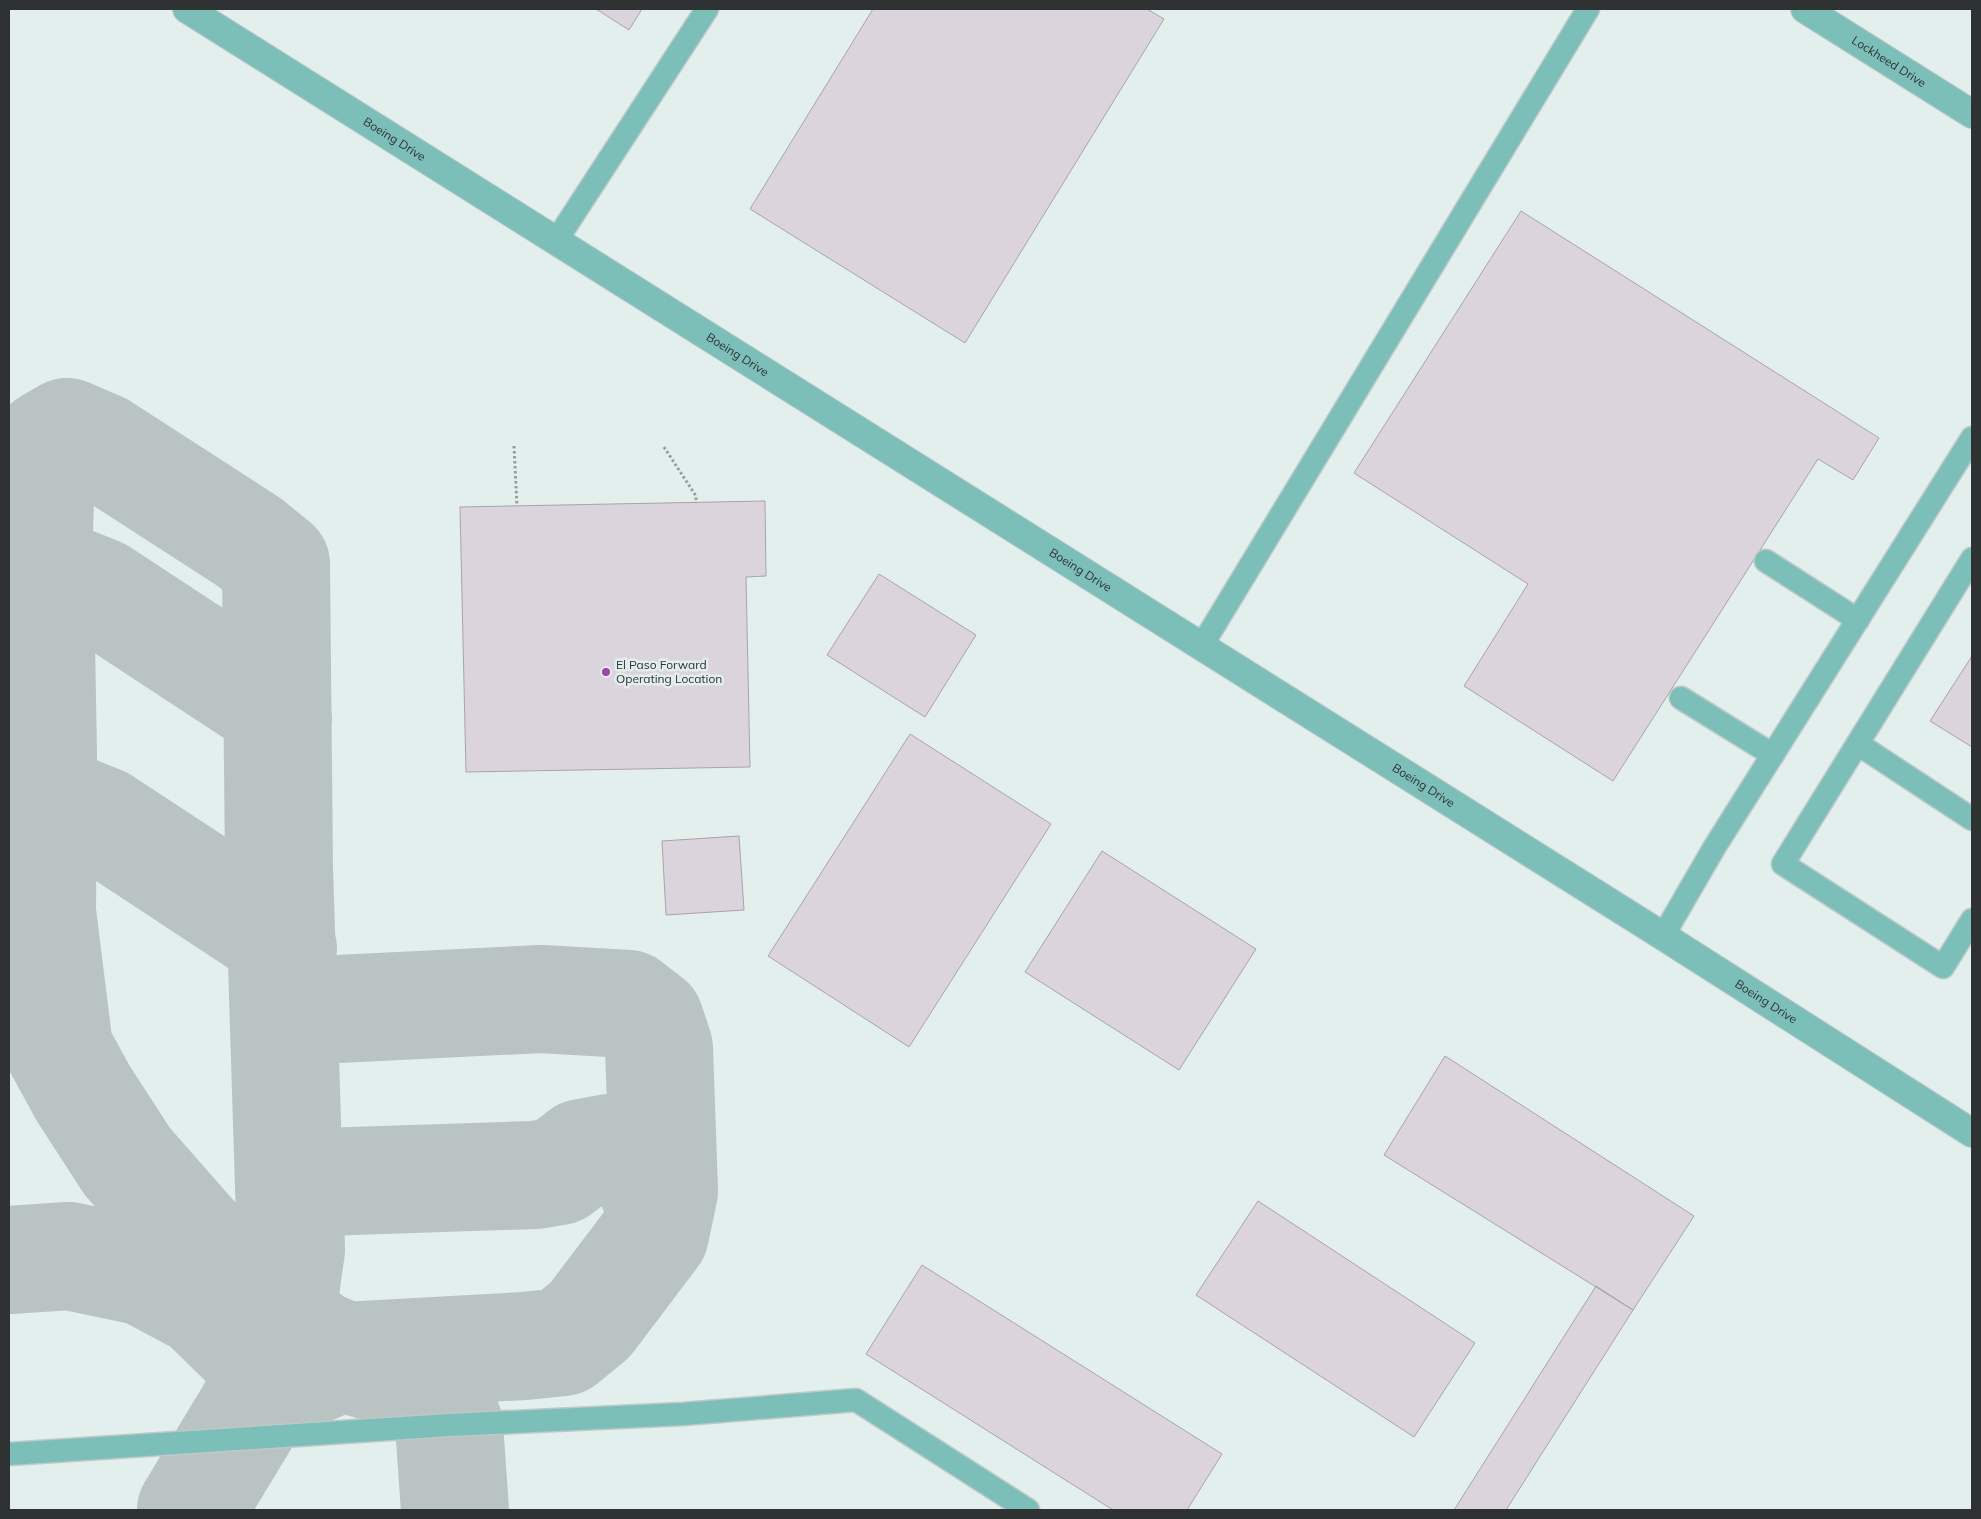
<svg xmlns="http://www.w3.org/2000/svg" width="1981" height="1519" viewBox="0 0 1981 1519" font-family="Mulish,sans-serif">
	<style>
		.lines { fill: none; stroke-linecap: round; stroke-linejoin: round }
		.taxiway { stroke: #b8c3c2; stroke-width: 108 }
		.building { fill: #dbd4dc; stroke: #a9a3aa }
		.service-casing { stroke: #bec9c8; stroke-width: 25 }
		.minor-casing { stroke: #bec9c8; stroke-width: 30 }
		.tertiary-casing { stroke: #bec9c8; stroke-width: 30 }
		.path { stroke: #959e9d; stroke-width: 3; stroke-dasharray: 2.5 2.5; stroke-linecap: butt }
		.service { stroke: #7cbfb9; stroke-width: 22 }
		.minor { stroke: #7cbfb9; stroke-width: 28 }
		.tertiary { stroke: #7cbfb9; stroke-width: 28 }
		.poi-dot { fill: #9f42ac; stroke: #e2efed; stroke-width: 2 }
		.labels { text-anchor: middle; stroke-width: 5; stroke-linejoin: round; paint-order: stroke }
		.street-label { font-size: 12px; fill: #2e3232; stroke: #e2efed }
		.poi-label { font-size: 12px; fill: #2e3232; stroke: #e2efed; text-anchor: start }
	</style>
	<rect width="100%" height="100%" fill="#e2efed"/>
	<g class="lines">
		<!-- taxiway -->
		<path class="taxiway" d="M 41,604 L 56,586 L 75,582 L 100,592 L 266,701 L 278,718
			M 42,837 L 58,819 L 78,811 L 103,821 L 267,929 L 283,948
			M 290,1212 L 302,1190 L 323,1182 L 535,1175 L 559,1171 L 582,1153 L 609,1148 L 643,1165 L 660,1206
			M 9,1260 L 69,1256 L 145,1272 L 203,1303 L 243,1342
			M 251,1411 C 257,1398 267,1383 271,1369 C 281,1331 285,1289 291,1250 L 279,868 L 276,564 L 249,542 L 102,447 L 67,432 L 48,443 L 41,467 L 39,531 L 43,755 L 42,912 L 59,1049 L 83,1093 L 127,1161 L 199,1243 L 267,1307 L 317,1344 L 364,1364 L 398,1374 L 431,1395 L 449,1425 L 455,1510
			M 191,1510 L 251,1411 L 292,1379 L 345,1356 L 524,1346 L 563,1342 L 590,1320 L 655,1234 L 664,1191 L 659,1048 L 650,1021 L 628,1004 L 541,999 L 318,1010 L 299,1021 L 285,1047"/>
	</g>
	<!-- building -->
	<path class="building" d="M 596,9 L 642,9 L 629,30 Z
		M 873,9 L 1147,9 L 1164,19 L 965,343 L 750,209 Z
		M 1521,211 L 1879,438 L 1853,480 L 1818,459 L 1613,781 L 1464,686 L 1528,584 L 1354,473 Z
		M 765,501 L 766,576 L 746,577 L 750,767 L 466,772 L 460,507 Z
		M 879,574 L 976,635 L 925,717 L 827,655 Z
		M 1972,656 L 1972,747 L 1930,721 Z
		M 910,734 L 1051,824 L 909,1047 L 768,956 Z
		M 739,836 L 744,910 L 666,915 L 662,841 Z
		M 1102,851 L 1256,949 L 1179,1070 L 1025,972 Z
		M 1445,1056 L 1694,1216 L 1633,1310 L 1384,1155 Z
		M 1258,1201 L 1475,1343 L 1414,1437 L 1196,1295 Z
		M 922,1265 L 1222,1454 L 1187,1510 L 1113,1510 L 866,1354 Z
		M 1596,1286 L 1633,1310 L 1506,1510 L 1454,1510 Z"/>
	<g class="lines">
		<defs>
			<path id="service" d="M 556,241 L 707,9
				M 1972,559 L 1783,864 L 1943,967 L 1972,920
				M 1766,561 L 1858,620
				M 1201,647 L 1588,9
				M 1681,698 L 1773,755
				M 1858,744 L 1972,819
				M 1663,936 L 1714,848 L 1972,438
				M 9,1454 L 449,1425 L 683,1414 L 856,1400 L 1028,1510"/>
			<g id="minor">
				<path id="s1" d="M 1805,9 L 1972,114"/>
			</g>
			<g id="tertiary">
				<path id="s2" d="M 187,9 L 1663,936 L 1972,1133"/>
			</g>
		</defs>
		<!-- service casing -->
		<use href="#service" class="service-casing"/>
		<!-- minor casing -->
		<use href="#minor" class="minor-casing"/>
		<!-- tertiary casing -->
		<use href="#tertiary" class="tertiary-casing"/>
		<!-- path -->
		<path class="path" d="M 514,446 L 517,506
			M 664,447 L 696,496 L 696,503"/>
		<!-- service -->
		<use href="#service" class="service"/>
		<!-- minor -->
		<use href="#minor" class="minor"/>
		<!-- tertiary -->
		<use href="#tertiary" class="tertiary"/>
	</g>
	<!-- markers -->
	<circle class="poi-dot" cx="606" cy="672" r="5"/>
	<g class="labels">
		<!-- street labels -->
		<g class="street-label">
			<text dy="4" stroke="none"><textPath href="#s1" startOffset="99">Lockheed Drive</textPath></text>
			<text dy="4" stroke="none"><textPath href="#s2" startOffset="245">Boeing Drive</textPath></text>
			<text dy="4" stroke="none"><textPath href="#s2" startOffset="650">Boeing Drive</textPath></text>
			<text dy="4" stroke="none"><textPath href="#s2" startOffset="1055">Boeing Drive</textPath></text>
			<text dy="4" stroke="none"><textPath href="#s2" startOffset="1460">Boeing Drive</textPath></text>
			<text dy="4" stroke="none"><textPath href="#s2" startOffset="1865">Boeing Drive</textPath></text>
		</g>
		<!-- poi labels -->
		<g class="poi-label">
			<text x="616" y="669">El Paso Forward<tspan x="616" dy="14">Operating Location</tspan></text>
		</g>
	</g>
	<!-- border -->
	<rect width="1981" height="1519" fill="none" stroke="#2e3232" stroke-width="20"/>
</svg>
